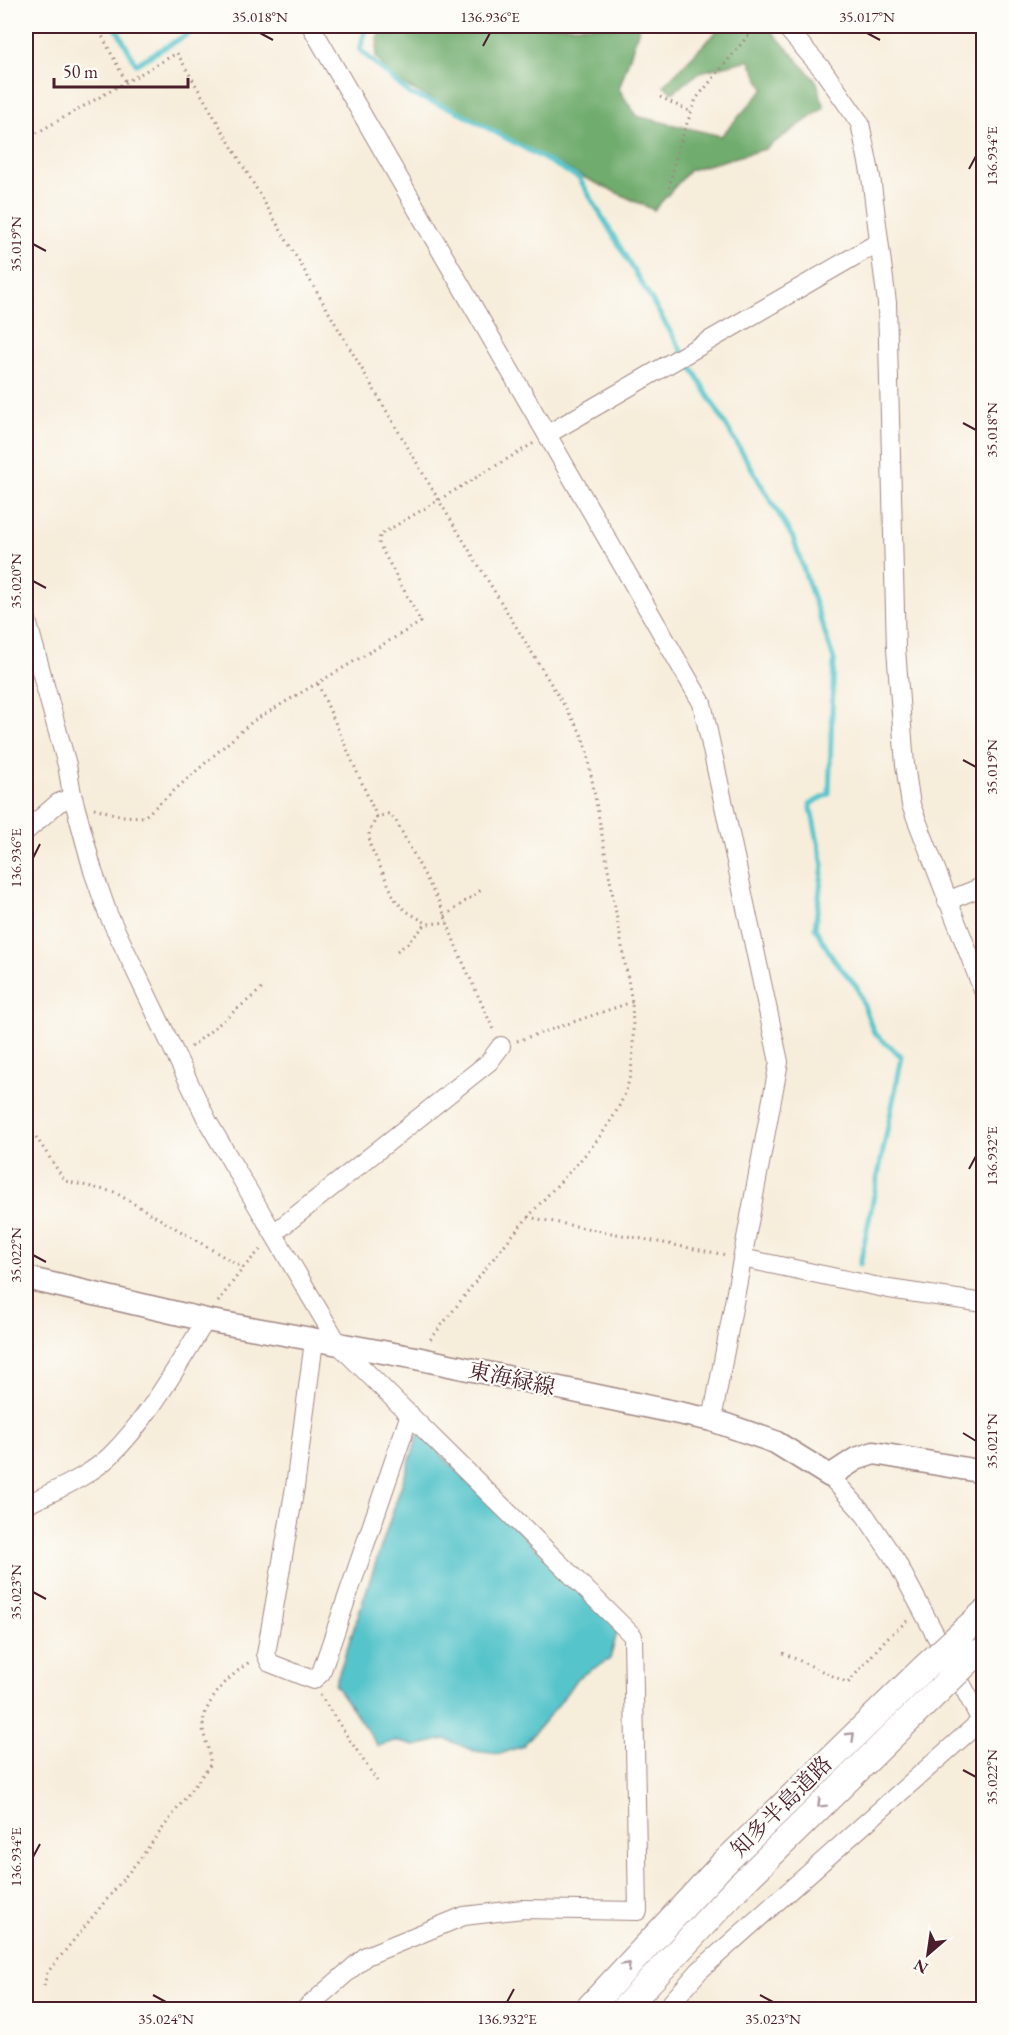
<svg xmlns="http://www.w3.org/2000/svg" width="1009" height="2035" viewBox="0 0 1009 2035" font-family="'EB Garamond','Noto Serif JP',serif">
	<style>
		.forest { fill: #6fac6d; stroke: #5c664c; stroke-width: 1.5 }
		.water { fill: #57c4cb; stroke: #50727b; stroke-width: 1.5 }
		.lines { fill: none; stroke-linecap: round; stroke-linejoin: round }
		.stream { stroke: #57c4cb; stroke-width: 5 }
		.minor-casing { stroke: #a08683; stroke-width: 20 }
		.major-casing { stroke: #a08683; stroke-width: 25 }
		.highway-casing { stroke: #a08683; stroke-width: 28 }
		.path { stroke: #a08683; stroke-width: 3; stroke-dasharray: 1.5 4.5; stroke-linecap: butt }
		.minor { stroke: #fff; stroke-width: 18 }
		.major { stroke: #fff; stroke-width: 22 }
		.highway { stroke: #fff; stroke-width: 26 }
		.highway-bridge-casing { stroke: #a08683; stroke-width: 28; stroke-linecap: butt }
		.highway-bridge { stroke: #fff; stroke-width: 26 }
		.oneway { stroke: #ae9aa0 }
		.ticks { fill: none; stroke: #4a1f2b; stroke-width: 2 }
		.labels { text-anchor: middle; stroke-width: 4.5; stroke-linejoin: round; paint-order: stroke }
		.street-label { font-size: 22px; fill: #4a1f2b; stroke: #fdfcf7 }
		.neatline { fill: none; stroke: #4a1f2b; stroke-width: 2 }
		.ticks-label { font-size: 15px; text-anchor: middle; fill: #4a1f2b }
	</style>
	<rect width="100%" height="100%" fill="#fdfcf7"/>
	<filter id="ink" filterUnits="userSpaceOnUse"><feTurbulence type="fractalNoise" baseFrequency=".0167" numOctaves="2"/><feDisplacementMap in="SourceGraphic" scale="12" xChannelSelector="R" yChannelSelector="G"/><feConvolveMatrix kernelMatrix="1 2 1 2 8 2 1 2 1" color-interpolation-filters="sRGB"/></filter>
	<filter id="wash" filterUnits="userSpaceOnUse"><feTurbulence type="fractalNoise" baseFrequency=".008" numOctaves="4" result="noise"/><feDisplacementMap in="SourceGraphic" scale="24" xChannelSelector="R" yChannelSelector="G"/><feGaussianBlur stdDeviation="1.35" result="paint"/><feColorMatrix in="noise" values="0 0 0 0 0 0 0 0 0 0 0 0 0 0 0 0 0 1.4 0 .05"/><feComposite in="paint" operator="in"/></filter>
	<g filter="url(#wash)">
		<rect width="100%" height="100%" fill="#f7eddb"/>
		<!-- forest -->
		<path class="forest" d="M 379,26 L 640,26 L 619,89 L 636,116 L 721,136 L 764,89 L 749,60 L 700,72 L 672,93 L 664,85 L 722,26 L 767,26 L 817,82 L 824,108 L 765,149 L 690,170 L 654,210 L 585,178 L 396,81 L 376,57 Z"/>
		<!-- water -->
		<path class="water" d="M 419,1433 L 618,1629 L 610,1659 L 577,1678 L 559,1704 L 523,1746 L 500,1754 L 475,1751 L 445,1739 L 415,1746 L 395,1741 L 378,1746 L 335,1685 Z"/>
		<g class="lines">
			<!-- stream -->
			<path class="stream" d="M 115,26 L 136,64 L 202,26
				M 366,26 L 360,50 L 410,94 L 455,110 L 579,178 L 793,538 L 834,660 L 829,794 L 810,804 L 823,865 L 815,928 L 834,960 L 857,987 L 874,1033 L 902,1057 L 860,1264"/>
		</g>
	</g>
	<g filter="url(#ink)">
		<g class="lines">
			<defs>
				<path id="minor" d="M 311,26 L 702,703 L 779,1062 L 712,1420
					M 785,26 L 823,70 L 860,123 L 871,177 L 887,303 L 896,649 L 905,765 L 911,805 L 984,993
					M 548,434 L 879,242
					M 26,617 L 67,765 L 72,794 L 93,871 L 108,914 L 208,1122 L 339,1345 L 633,1636 L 638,1911 L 523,1909 L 464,1916 L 366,1956 L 304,2010
					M 26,831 L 58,803 L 72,797
					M 947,901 L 984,886
					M 274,1233 L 489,1062 L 501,1046
					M 742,1258 L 889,1289 L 984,1303
					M 314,1341 L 295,1487 L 266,1654 L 270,1663 L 313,1680 L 321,1673 L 410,1414
					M 830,1476 L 865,1515 L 896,1561 L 984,1726
					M 26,1505 C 53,1491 87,1478 110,1456 C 149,1418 177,1366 206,1320
					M 665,2010 L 699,1971 L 984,1718"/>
				<path id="major" d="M 26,1278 L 206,1320 L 416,1358 L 712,1420 L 775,1442 L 830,1476 L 856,1459 L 874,1453 L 984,1472"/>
				<path id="highway" d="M 963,1632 L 984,1613
					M 587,2010 L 721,1866 L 924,1668
					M 623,2010 L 741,1884 L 939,1690"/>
			</defs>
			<!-- minor casing -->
			<use href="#minor" class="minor-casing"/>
			<!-- major casing -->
			<use href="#major" class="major-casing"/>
			<!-- highway casing -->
			<use href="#highway" class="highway-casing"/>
			<!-- path -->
			<path class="path" d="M 97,26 L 126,82
				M 660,97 L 691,112
				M 26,139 L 177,53 L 438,499 L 581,733 L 587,752 L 632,1002 C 633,1032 636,1064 625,1093 C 606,1141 563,1176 530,1215 C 494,1255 463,1299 430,1340
				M 669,188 L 678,148 L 696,99 L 756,26
				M 318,684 L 377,817 L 388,814 L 395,819 L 441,906 L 457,949 L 494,1031
				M 94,808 L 122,816 L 144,817 L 253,721 L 421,622 L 379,544 L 380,535 L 534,443
				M 377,817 L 369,832 L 370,845 L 396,901 L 406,911 L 428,924 L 447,922
				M 445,916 L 481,890
				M 397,951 L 407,944 L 427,923
				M 517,1041 L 632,1002
				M 191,1047 L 264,987
				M 26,1122 L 65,1181 L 114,1192 L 243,1268
				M 528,1217 L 726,1255
				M 218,1302 L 243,1268 L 263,1247
				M 783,1653 L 848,1683 L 887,1638 L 907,1621
				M 320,1695 L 377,1781
				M 44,1986 L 47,1973 L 142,1856 L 210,1765 C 211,1752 204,1740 203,1728 C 202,1702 231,1674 251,1661"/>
			<!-- minor -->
			<use href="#minor" class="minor"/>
			<!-- major -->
			<use href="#major" class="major"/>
			<!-- highway -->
			<use href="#highway" class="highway"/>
			<defs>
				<path id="highway-bridge" d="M 924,1668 L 963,1632
					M 939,1690 L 977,1653"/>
			</defs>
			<!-- highway-bridge casing -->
			<use href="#highway-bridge" class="highway-bridge-casing"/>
			<!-- highway-bridge -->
			<use href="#highway-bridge" class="highway-bridge"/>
		</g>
		<!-- one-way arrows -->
		<defs><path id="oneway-chevron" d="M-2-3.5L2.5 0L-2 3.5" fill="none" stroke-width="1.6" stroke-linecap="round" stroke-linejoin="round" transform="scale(1.5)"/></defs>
		<g class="oneway">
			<use href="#oneway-chevron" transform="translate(851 1736) rotate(-44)"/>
			<use href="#oneway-chevron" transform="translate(821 1804) rotate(135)"/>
			<use href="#oneway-chevron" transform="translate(627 1966) rotate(-47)"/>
		</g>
	</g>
	<!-- ticks -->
	<path class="ticks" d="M 260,33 L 273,40M 867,33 L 880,40M 483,46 L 490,33M 969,169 L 976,156M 33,244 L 46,251M 963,423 L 976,430M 33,581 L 46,588M 963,760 L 976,767M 33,858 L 40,844M 969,1169 L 976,1156M 33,1255 L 46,1262M 963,1433 L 976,1441M 33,1592 L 46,1599M 963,1770 L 976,1777M 33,1857 L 40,1844M 153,1995 L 166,2002M 760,1995 L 773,2002M 507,2002 L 514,1989"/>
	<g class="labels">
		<!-- street labels -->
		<g class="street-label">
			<text transform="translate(512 1378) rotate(12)" y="8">東海緑線</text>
			<text transform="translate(781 1806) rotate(-45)" y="8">知多半島道路</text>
		</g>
	</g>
	<!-- margin -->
	<rect width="1009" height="2035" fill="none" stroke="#fdfcf7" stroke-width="66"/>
	<!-- north arrow -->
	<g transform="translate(928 1954) rotate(209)" stroke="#fdfcf7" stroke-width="4.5" paint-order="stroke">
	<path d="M0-4.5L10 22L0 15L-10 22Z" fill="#4a1f2b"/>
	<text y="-9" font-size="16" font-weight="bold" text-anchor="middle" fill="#4a1f2b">N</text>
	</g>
	<!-- scale -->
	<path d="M54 78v9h134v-9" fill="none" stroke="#4a1f2b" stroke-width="3"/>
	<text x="63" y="78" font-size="18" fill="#4a1f2b" stroke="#fdfcf7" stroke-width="4.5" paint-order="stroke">50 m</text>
	<rect x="33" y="33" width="943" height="1969" class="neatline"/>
	<g class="ticks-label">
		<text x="260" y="22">35.018°N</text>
		<text x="490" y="22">136.936°E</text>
		<text x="867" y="22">35.017°N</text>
		<text transform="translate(992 156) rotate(-90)" y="5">136.934°E</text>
		<text transform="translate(16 244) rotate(-90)" y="5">35.019°N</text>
		<text transform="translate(992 430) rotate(-90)" y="5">35.018°N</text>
		<text transform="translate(16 581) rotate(-90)" y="5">35.020°N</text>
		<text transform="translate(992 767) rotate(-90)" y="5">35.019°N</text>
		<text transform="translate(16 858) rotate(-90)" y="5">136.936°E</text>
		<text transform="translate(992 1156) rotate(-90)" y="5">136.932°E</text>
		<text transform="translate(16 1255) rotate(-90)" y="5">35.022°N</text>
		<text transform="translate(992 1441) rotate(-90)" y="5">35.021°N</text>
		<text transform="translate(16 1592) rotate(-90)" y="5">35.023°N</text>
		<text transform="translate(992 1777) rotate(-90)" y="5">35.022°N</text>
		<text transform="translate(16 1857) rotate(-90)" y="5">136.934°E</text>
		<text x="166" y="2024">35.024°N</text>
		<text x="507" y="2024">136.932°E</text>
		<text x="773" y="2024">35.023°N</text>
	</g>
</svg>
